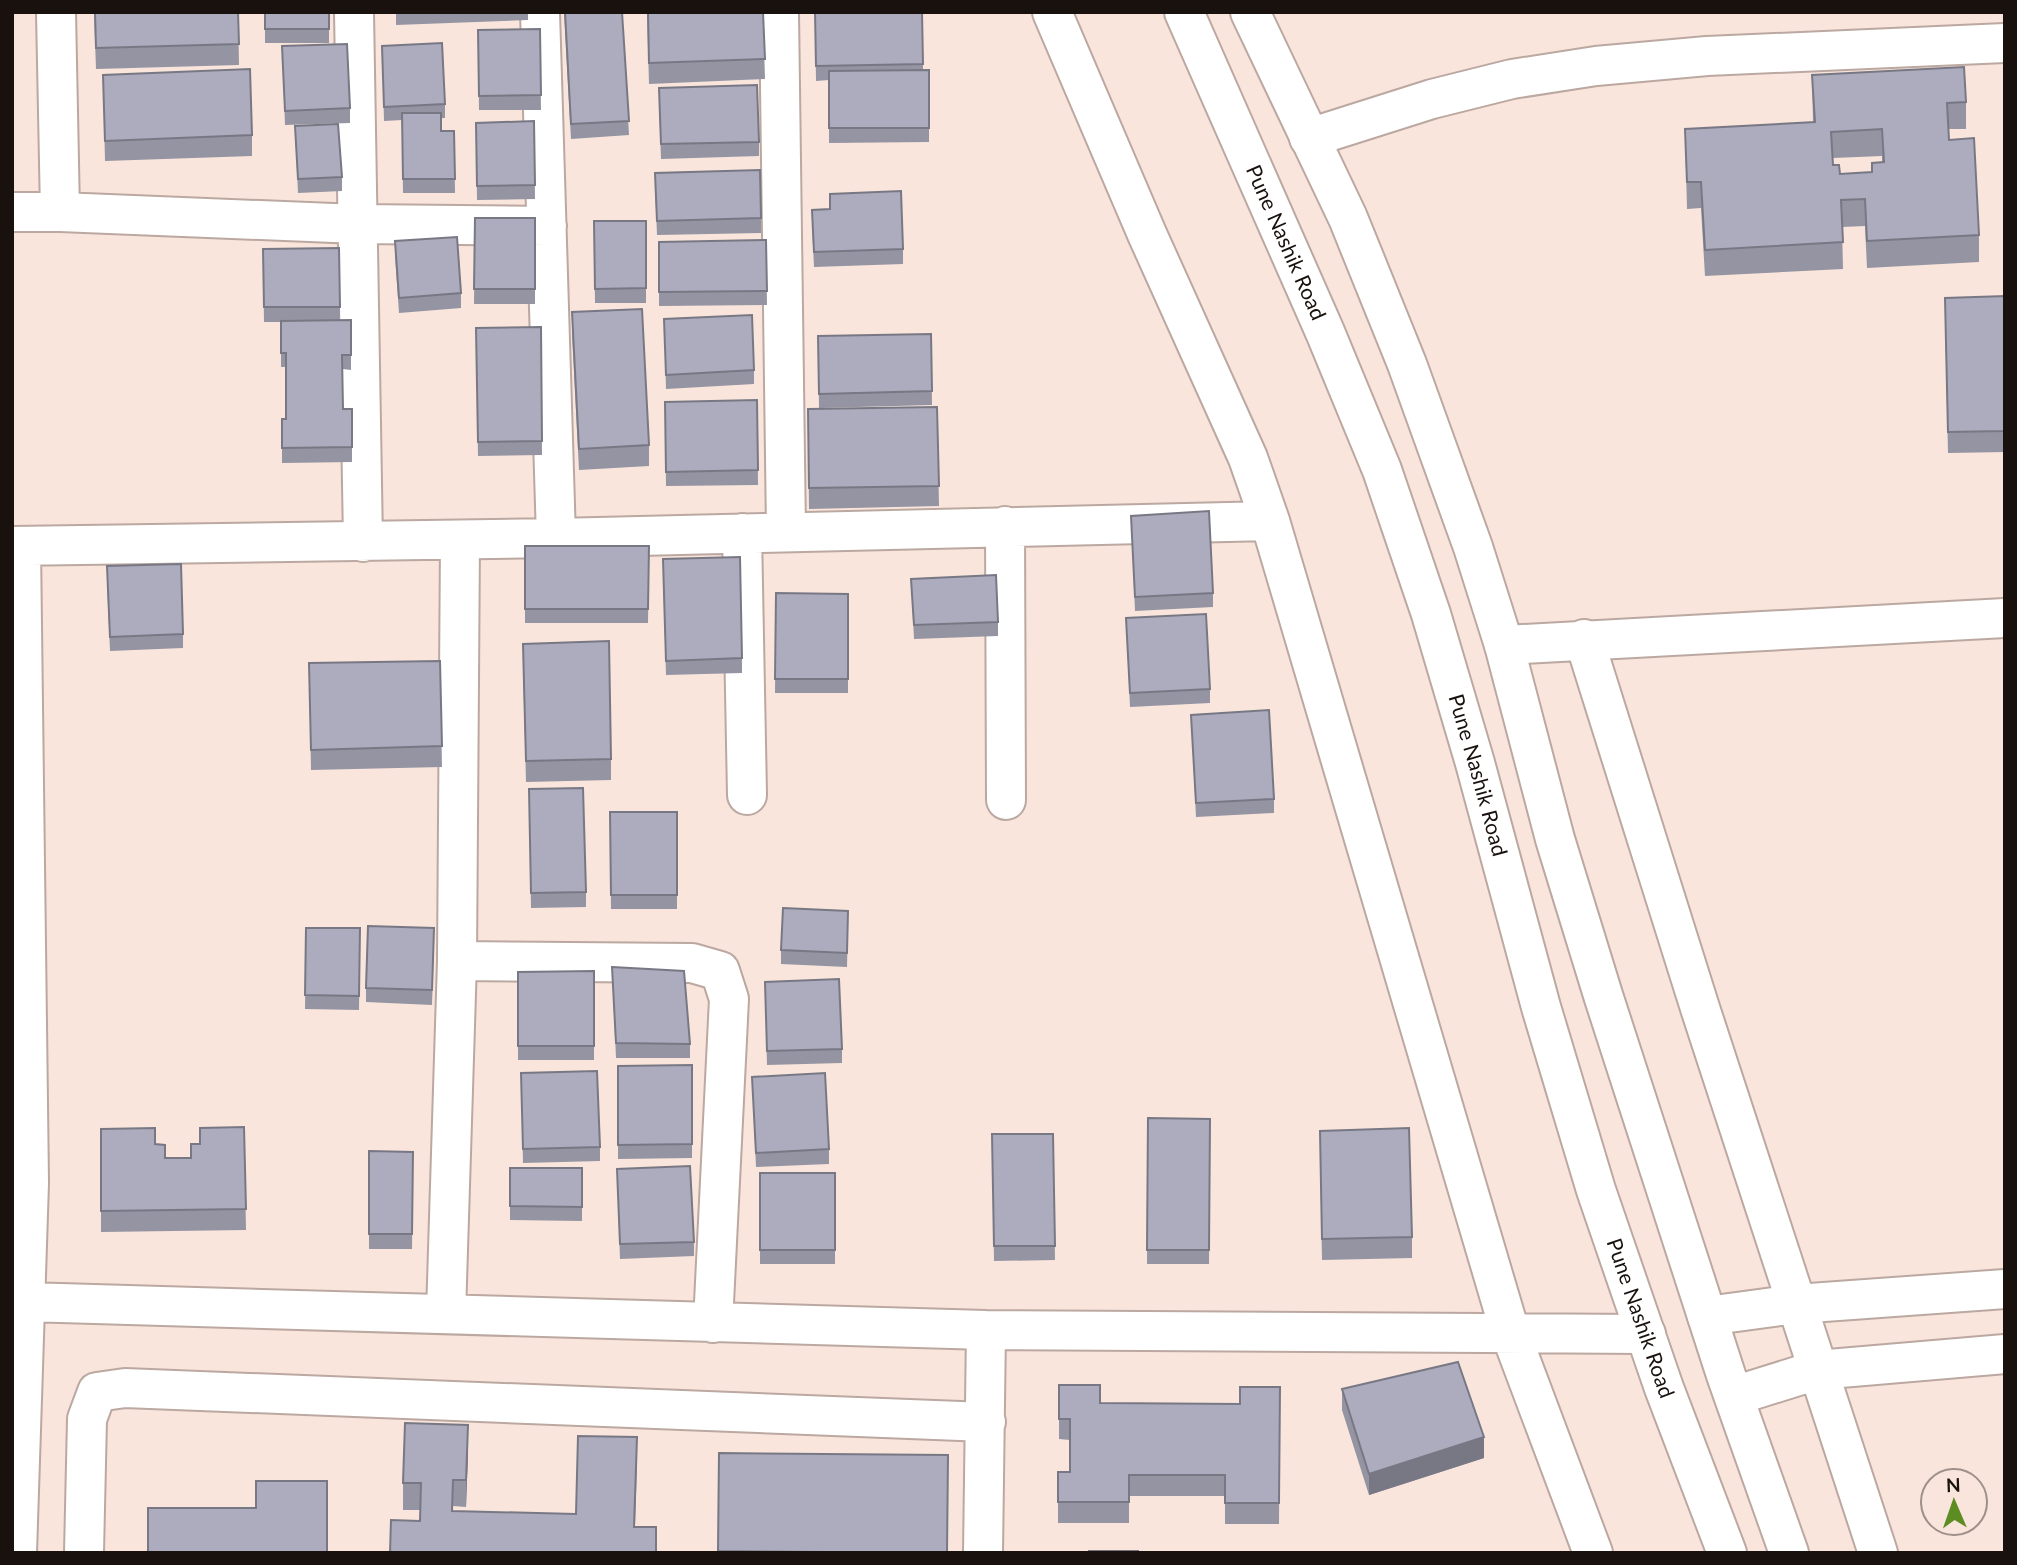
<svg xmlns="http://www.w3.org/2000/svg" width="2017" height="1565" viewBox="0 0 2017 1565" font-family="Lato,sans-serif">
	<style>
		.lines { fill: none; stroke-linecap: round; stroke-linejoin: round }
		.minor-casing { stroke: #bba8a0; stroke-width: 42 }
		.highway-casing { stroke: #bba8a0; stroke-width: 42 }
		.minor { stroke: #fff; stroke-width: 38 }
		.highway { stroke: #fff; stroke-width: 38 }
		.wall { fill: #9494a3; fill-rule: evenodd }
		.shaded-wall { fill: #787885 }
		.building { fill: #acacbe; stroke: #787885; stroke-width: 2; fill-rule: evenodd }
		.labels { text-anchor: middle; stroke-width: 6; stroke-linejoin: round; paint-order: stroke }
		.street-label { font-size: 21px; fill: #18110e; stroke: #f9e5dc }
	</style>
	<rect width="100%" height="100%" fill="#f9e5dc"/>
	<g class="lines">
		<defs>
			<path id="minor" d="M 56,12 L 60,212
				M 354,12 L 363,542
				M 540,12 L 556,538
				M 779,12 L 786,531
				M 1052,12 L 1147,234 L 1248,458 L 1270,521 L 1510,1332 L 1593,1553
				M 1309,138 L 1432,99 L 1512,79 L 1596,66 L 1707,56 L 2005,43
				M 12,212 L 60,212 L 358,224 L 547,226
				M 1005,526 L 1006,800
				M 742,533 L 747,795
				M 12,546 L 556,538 L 1270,521
				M 1584,639 L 1700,1008 L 1878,1553
				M 1504,645 L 2005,618
				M 457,961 L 692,963 L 720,971 L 729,999 L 713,1323
				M 26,1302 L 986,1330 L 1646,1334
				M 446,1314 L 457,961 L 460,540
				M 1707,1316 L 1796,1304 L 2005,1289
				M 1734,1396 L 1817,1370 L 2005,1354
				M 17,1553 L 29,1183 L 21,546
				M 84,1553 L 87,1419 L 97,1392 L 125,1388 L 986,1422
				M 983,1553 L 986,1330"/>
			<g id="highway">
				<path id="s1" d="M 1184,12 L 1325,332 L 1382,470 L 1431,614 L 1475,763 L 1541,1007 L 1596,1190 L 1664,1388 L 1727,1553"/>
				<path d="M 1250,12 L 1348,218 L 1407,364 L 1473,547 L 1504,645 L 1555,839 L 1603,995 L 1726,1375 L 1789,1553"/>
			</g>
		</defs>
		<!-- minor casing -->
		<use href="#minor" class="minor-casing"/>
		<!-- highway casing -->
		<use href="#highway" class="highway-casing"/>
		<!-- minor -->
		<use href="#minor" class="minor"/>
		<!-- highway -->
		<use href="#highway" class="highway"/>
	</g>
	<!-- wall -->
	<path class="wall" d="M 94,12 L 238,12 L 239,65 L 96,69 Z
		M 265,12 L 329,12 L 329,43 L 265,43 Z
		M 396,12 L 528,12 L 528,20 L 396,25 Z
		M 564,12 L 622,12 L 629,135 L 571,139 Z
		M 647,12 L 763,12 L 765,79 L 649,84 Z
		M 815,12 L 922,12 L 923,70 L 929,70 L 929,142 L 829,143 L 829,80 L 816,81 Z
		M 540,29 L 541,110 L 479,110 L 478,30 Z
		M 282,46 L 350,108 L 350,123 L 285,125 Z
		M 382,46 L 445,104 L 445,118 L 441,118 L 441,131 L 454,131 L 455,193 L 403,193 L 402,120 L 384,121 Z
		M 103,75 L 252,135 L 252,156 L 105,161 Z
		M 1812,75 L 1966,102 L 1966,129 L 1948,129 L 1949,140 L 1979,235 L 1979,262 L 1867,268 L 1865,226 L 1842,227 L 1843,269 L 1705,276 L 1701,208 L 1687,209 L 1685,129 L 1813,122 ZM 1882,156 L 1882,162 L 1872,172 L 1840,174 L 1833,165 L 1833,158 Z
		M 659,102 L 759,142 L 759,156 L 661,159 Z
		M 534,121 L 535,199 L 477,200 L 476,123 Z
		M 295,126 L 342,177 L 342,191 L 298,193 Z
		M 655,187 L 761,218 L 761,233 L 657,235 Z
		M 830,209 L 903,249 L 903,264 L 814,267 L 812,224 Z
		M 475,218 L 535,218 L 535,304 L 474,304 Z
		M 594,221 L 646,221 L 646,303 L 595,303 Z
		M 766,240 L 767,305 L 659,306 L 659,242 Z
		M 395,241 L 461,293 L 461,308 L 399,313 L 395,255 Z
		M 339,248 L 340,320 L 351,320 L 351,370 L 343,369 L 343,409 L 352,409 L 352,462 L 282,463 L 282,419 L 286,419 L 286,367 L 281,367 L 281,322 L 264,322 L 263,249 Z
		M 2005,296 L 2005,452 L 1948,453 L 1945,318 Z
		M 572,312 L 649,445 L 649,466 L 579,470 L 572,333 Z
		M 664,319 L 754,370 L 754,384 L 666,389 Z
		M 541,327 L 542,455 L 478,456 L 476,328 Z
		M 931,334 L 932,405 L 819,408 L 818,336 Z
		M 757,400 L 758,485 L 666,486 L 665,402 Z
		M 937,407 L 939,506 L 809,509 L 808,409 Z
		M 1131,516 L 1213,593 L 1213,607 L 1135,611 Z
		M 525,546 L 649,546 L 648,623 L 525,623 Z
		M 663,573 L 742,658 L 742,673 L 666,675 Z
		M 911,579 L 998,622 L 998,636 L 914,639 Z
		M 107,581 L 183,634 L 183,648 L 110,651 Z
		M 776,593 L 848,594 L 848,693 L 775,693 Z
		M 1126,618 L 1210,689 L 1210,703 L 1130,707 Z
		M 440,661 L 442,767 L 311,770 L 309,663 Z
		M 523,665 L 611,759 L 611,780 L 526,782 Z
		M 1191,715 L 1274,799 L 1274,813 L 1196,817 Z
		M 529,789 L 586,892 L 586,907 L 531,908 Z
		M 610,812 L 677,812 L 677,909 L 611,909 Z
		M 848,925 L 847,967 L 781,964 L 781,950 Z
		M 306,928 L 360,928 L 359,1010 L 305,1009 Z
		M 434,943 L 432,1005 L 366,1002 L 366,988 Z
		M 612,967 L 690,1044 L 690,1058 L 616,1058 Z
		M 594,971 L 594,1060 L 518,1060 L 518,972 Z
		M 765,996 L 842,1049 L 842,1063 L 767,1065 Z
		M 692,1065 L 692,1158 L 618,1159 L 618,1066 Z
		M 521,1073 L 600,1147 L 600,1161 L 523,1163 Z
		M 752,1077 L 829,1149 L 829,1164 L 756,1167 Z
		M 1148,1118 L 1210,1119 L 1209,1264 L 1147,1264 Z
		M 244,1127 L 246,1230 L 101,1232 L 101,1129 L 155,1144 L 165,1158 L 191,1158 Z
		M 992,1134 L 1053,1134 L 1055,1260 L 994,1261 Z
		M 369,1151 L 413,1152 L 412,1249 L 369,1249 Z
		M 1320,1152 L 1412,1237 L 1412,1258 L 1322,1260 Z
		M 510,1168 L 582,1168 L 582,1221 L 510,1220 Z
		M 617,1169 L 694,1242 L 694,1256 L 620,1259 Z
		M 760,1173 L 835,1173 L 835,1264 L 760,1264 Z
		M 1059,1385 L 1100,1403 L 1240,1404 L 1280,1387 L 1279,1524 L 1225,1524 L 1225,1496 L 1129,1496 L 1129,1523 L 1058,1523 L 1058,1472 L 1070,1472 L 1070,1440 L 1059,1439 Z
		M 1342,1389 L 1484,1458 L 1369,1495 L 1342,1410 Z
		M 468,1451 L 466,1507 L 453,1506 L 453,1511 L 576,1514 L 637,1464 L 635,1527 L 656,1553 L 420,1521 L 421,1510 L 403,1510 L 403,1483 Z
		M 719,1453 L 947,1553 L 718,1553 Z"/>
	<!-- shaded-wall -->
	<path class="shaded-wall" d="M 468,1425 L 468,1451 L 466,1507 L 466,1480 Z
		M 1484,1437 L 1484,1458 L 1369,1495 L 1369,1474 Z"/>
	<!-- building -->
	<path class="building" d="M 95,12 L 238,12 L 239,44 L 96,48 Z
		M 265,12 L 329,12 L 329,29 L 265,29 Z
		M 565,12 L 622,12 L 629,121 L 571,124 Z
		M 648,12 L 763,12 L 765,59 L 649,63 Z
		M 815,12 L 922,12 L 923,64 L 816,66 Z
		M 540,29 L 541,95 L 479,96 L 478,30 Z
		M 442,43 L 445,104 L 384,107 L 382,46 Z
		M 347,44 L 350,108 L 285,111 L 282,46 Z
		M 1964,67 L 1966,102 L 1947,103 L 1949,140 L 1974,138 L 1979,235 L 1867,241 L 1865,199 L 1841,200 L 1843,242 L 1705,250 L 1701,182 L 1687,182 L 1685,129 L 1815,122 L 1812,75 ZM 1882,129 L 1884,162 L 1872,163 L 1872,172 L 1840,174 L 1839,165 L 1833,165 L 1831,132 Z
		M 250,69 L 252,135 L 105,141 L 103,75 Z
		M 929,70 L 929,128 L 829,128 L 829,71 Z
		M 757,85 L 759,142 L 661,144 L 659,88 Z
		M 402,113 L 441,113 L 441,131 L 454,131 L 455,179 L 403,179 Z
		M 534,121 L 535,185 L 477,186 L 476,123 Z
		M 338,124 L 342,177 L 298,179 L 295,126 Z
		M 760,170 L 761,218 L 657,221 L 655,173 Z
		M 901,191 L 903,249 L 814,252 L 812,210 L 830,209 L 830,194 Z
		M 475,218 L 535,218 L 535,289 L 474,289 Z
		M 594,221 L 646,221 L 646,288 L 595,289 Z
		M 457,237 L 461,293 L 399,298 L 395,241 Z
		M 766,240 L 767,291 L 659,292 L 659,242 Z
		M 339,248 L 340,307 L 264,307 L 263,249 Z
		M 2005,296 L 2005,431 L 1948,432 L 1945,298 Z
		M 642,309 L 649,445 L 579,449 L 572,312 Z
		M 752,315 L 754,370 L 666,375 L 664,319 Z
		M 351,320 L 351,355 L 342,355 L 343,409 L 352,409 L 352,447 L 282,448 L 282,419 L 286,419 L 286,353 L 281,353 L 281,321 Z
		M 541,327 L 542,441 L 478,442 L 476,328 Z
		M 931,334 L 932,391 L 819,394 L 818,336 Z
		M 757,400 L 758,470 L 666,472 L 665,402 Z
		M 937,407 L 939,486 L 809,488 L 808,409 Z
		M 1209,511 L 1213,593 L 1135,597 L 1131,516 Z
		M 525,546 L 649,546 L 648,609 L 525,609 Z
		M 740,557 L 742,658 L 666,661 L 663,559 Z
		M 181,564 L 183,634 L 110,637 L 107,566 Z
		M 996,575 L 998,622 L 914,625 L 911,579 Z
		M 776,593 L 848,594 L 848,679 L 775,679 Z
		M 1206,614 L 1210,689 L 1130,693 L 1126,618 Z
		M 609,641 L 611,759 L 526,761 L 523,644 Z
		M 440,661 L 442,746 L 311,750 L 309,663 Z
		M 1269,710 L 1274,799 L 1196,803 L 1191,715 Z
		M 583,788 L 586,892 L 531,893 L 529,789 Z
		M 610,812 L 677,812 L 677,895 L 611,895 Z
		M 783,908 L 848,911 L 847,953 L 781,950 Z
		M 368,926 L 434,928 L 432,990 L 366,988 Z
		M 306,928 L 360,928 L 359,996 L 305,995 Z
		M 612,967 L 684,971 L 690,1044 L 616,1043 Z
		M 594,971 L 594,1046 L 518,1046 L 518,972 Z
		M 839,979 L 842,1049 L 767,1051 L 765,982 Z
		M 692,1065 L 692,1144 L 618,1145 L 618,1066 Z
		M 597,1071 L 600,1147 L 523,1149 L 521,1073 Z
		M 825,1073 L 829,1149 L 756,1153 L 752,1077 Z
		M 1148,1118 L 1210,1119 L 1209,1250 L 1147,1250 Z
		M 244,1127 L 246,1209 L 101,1211 L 101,1129 L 155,1128 L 155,1144 L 165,1145 L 165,1158 L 191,1158 L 191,1144 L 200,1144 L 200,1128 Z
		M 1409,1128 L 1412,1237 L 1322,1239 L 1320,1131 Z
		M 992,1134 L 1053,1134 L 1055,1246 L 994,1246 Z
		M 369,1151 L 413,1152 L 412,1234 L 369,1234 Z
		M 690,1166 L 694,1242 L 620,1244 L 617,1169 Z
		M 510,1168 L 582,1168 L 582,1207 L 510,1206 Z
		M 760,1173 L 835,1173 L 835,1250 L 760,1250 Z
		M 1458,1362 L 1484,1437 L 1369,1474 L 1342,1389 Z
		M 1059,1385 L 1100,1385 L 1100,1403 L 1240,1404 L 1240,1387 L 1280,1387 L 1279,1503 L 1225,1503 L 1225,1475 L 1129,1475 L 1129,1502 L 1058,1502 L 1058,1472 L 1070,1472 L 1070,1419 L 1059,1419 Z
		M 405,1423 L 468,1425 L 466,1480 L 453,1480 L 452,1511 L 576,1514 L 578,1436 L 637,1437 L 634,1527 L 656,1527 L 656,1553 L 390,1553 L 391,1520 L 420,1521 L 421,1483 L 403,1483 Z
		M 719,1453 L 948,1455 L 947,1553 L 718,1551 Z
		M 256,1481 L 327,1481 L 327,1553 L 148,1553 L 148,1508 L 256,1508 Z
		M 1089,1551 L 1138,1551 L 1138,1553 L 1089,1553 Z"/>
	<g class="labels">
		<!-- street labels -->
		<g class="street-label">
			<text dy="7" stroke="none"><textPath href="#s1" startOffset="252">Pune Nashik Road</textPath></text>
			<text dy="7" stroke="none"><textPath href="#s1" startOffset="819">Pune Nashik Road</textPath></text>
			<text dy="7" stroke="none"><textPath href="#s1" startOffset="1386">Pune Nashik Road</textPath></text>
		</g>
	</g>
	<!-- border -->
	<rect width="2017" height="1565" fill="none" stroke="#18110e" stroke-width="28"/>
	<!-- north arrow -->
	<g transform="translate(1954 1502) rotate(358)"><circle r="33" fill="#f9e5dc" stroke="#9f908a" stroke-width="2"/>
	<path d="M0-5L12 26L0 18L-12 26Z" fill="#5c8c22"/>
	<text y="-10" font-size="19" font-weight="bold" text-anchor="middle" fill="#18110e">N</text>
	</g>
</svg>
